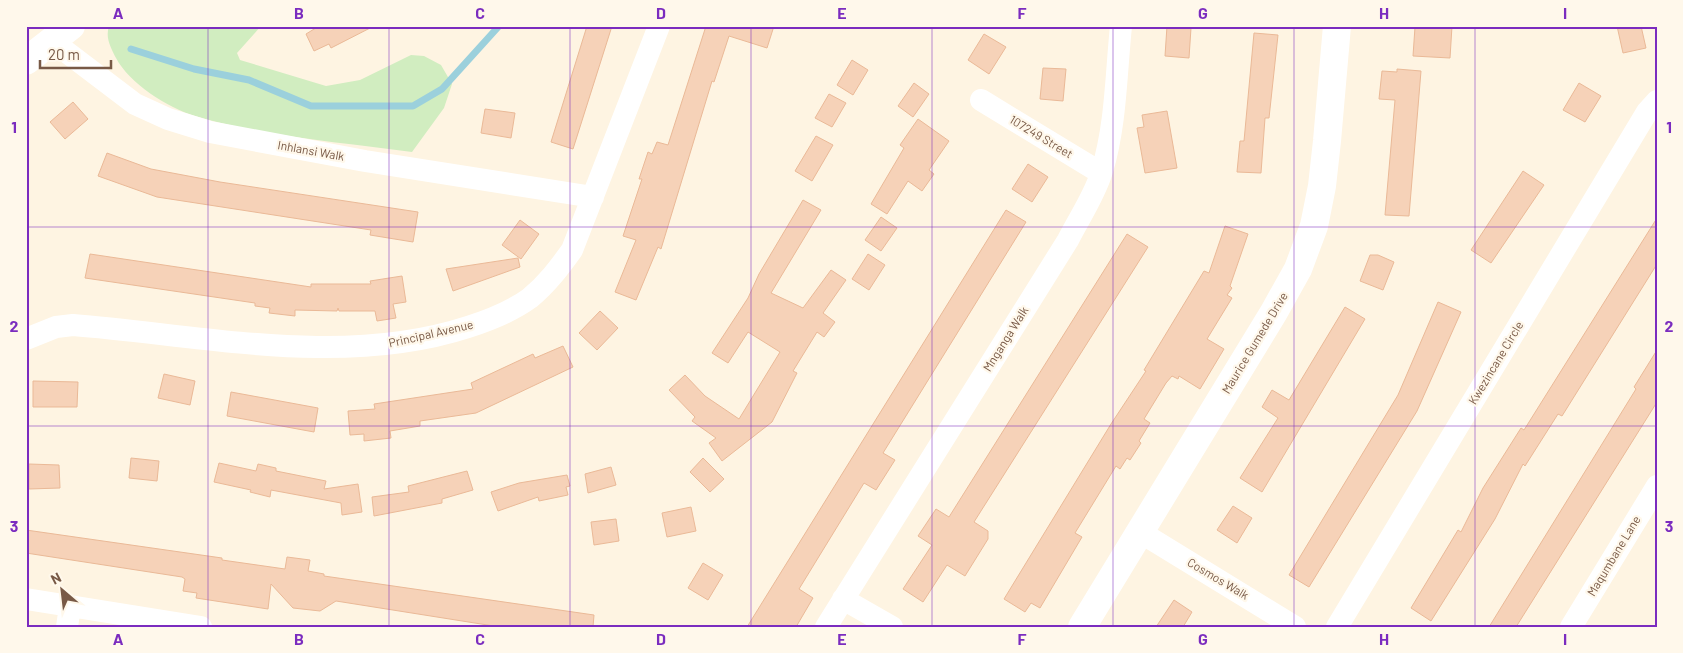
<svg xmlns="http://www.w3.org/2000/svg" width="1683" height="653" viewBox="0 0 1683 653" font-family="Barlow,sans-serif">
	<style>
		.green { fill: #d1edc0 }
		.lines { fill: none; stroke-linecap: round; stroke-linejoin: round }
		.stream { stroke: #9bd0dc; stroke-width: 7 }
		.building { fill: #f6d2b8; stroke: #eab997 }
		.minor { stroke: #fff; stroke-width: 22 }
		.tertiary { stroke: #fff; stroke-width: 28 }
		.grid { fill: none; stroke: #7b2cbf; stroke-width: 1; stroke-opacity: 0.55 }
		.labels { text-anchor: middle; stroke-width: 4.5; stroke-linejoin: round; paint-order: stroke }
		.street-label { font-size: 12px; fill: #785946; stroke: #fff8eb }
		.neatline { fill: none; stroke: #7b2cbf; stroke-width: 2 }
		.grid-label { font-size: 16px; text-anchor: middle; font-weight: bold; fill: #7b2cbf }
	</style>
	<rect width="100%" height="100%" fill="#fef4e2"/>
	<!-- green -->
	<path class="green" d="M 109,26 L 261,26 L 237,53 L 240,60 L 326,86 L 360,80 L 411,55 L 424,56 L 441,65 L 452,84 L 444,108 L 412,152 C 341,142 264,137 195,116 C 168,108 129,83 116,58 C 111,48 105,38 109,26 Z"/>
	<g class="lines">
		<!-- stream -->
		<path class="stream" d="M 131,49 L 194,69 L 249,80 L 311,106 L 413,106 L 442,89 L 499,26"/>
	</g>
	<!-- building -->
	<path class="building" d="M 319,26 L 374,26 L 331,48 L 329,44 L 314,51 L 306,34 Z
		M 587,26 L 612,26 L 573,149 L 551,142 Z
		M 706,26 L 774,26 L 767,48 L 729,36 L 714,82 L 712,81 L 661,249 L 658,247 L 636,300 L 615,292 L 636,240 L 623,236 L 642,179 L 639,179 L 648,152 L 652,154 L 657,142 L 668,145 Z
		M 1167,26 L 1191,28 L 1189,58 L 1165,56 Z
		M 1452,26 L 1450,58 L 1413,56 L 1415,27 Z
		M 1617,26 L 1641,26 L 1646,48 L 1623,53 Z
		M 1254,33 L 1278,35 L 1269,118 L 1265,118 L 1261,173 L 1237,172 L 1240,141 L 1244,141 Z
		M 984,34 L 1006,47 L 989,74 L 968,60 Z
		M 852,60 L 868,70 L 853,95 L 837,85 Z
		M 1043,68 L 1066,69 L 1063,101 L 1040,99 Z
		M 1397,69 L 1421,71 L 1409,216 L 1385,215 L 1395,100 L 1379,99 L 1382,71 L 1397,72 Z
		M 914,83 L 929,94 L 913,117 L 898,106 Z
		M 1579,83 L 1601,96 L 1585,122 L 1563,110 Z
		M 829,94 L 846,103 L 832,127 L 815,118 Z
		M 73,102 L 88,119 L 65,139 L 50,122 Z
		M 485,109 L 515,113 L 511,138 L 481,133 Z
		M 1167,111 L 1177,168 L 1145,173 L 1137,128 L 1144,127 L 1142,115 Z
		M 918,119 L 949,141 L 929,170 L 934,174 L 922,191 L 908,181 L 887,214 L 871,204 L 904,148 L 900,145 Z
		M 816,136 L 833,145 L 812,181 L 795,171 Z
		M 107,153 L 151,169 L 220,182 L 418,212 L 413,242 L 370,235 L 371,230 L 157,197 L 98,176 Z
		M 1028,164 L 1048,177 L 1032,202 L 1012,189 Z
		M 1523,171 L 1544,185 L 1491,263 L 1471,250 Z
		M 803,200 L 821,210 L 771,293 L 803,308 L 831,270 L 846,280 L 823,313 L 835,322 L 824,337 L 817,332 L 793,371 L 797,373 L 772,422 L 722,461 L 709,443 L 716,438 L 692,421 L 695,417 L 669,390 L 685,375 L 705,396 L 739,419 L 780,352 L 748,332 L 728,363 L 712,353 L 748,298 L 759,274 Z
		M 1006,210 L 1026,222 L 883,453 L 895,460 L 876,490 L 864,483 L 799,589 L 813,598 L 796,627 L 747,627 Z
		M 881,217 L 897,228 L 881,251 L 865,240 Z
		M 1657,218 L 1657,264 L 1562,416 L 1558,414 L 1525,466 L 1523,464 L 1495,519 L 1431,621 L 1411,608 L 1458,530 L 1461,532 L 1483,488 L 1521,428 L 1524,430 Z
		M 520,220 L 539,234 L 521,259 L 502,245 Z
		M 1225,226 L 1248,234 L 1230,286 L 1232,288 L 1227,295 L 1232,298 L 1207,339 L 1224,349 L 1200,389 L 1179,376 L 1178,379 L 1172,376 L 1166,383 L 1144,419 L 1150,423 L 1139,441 L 1141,443 L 1130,460 L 1127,458 L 1120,469 L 1116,466 L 1075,533 L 1082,537 L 1040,608 L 1031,603 L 1025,612 L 1004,599 L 1111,424 L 1146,371 L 1144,370 L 1204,271 L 1209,273 Z
		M 1127,234 L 1148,247 L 974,522 L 988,531 L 988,539 L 965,576 L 947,565 L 923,602 L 903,589 L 932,545 L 918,536 L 936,509 L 949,517 Z
		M 90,254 L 311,287 L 311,284 L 371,284 L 370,281 L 402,276 L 406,302 L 393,304 L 396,318 L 377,321 L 375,311 L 339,311 L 338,308 L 337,311 L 295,310 L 295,316 L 269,313 L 270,308 L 255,306 L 255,303 L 85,278 Z
		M 868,254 L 885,265 L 869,290 L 852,279 Z
		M 1370,255 L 1378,255 L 1394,262 L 1383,290 L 1360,281 Z
		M 518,258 L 520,267 L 453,291 L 446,269 Z
		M 1438,302 L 1461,312 L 1417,411 L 1309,587 L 1289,575 L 1398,395 Z
		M 1345,307 L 1365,319 L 1262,492 L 1240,478 L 1278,418 L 1262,407 L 1272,390 L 1289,400 Z
		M 600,311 L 618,328 L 597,350 L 579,333 Z
		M 563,346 L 573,367 L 476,413 L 420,421 L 420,426 L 390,431 L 391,438 L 364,441 L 364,434 L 350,435 L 348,411 L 375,409 L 374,404 L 473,389 L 471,383 L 533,354 L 535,358 Z
		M 1657,350 L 1657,402 L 1516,627 L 1489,627 L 1636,389 L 1634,387 Z
		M 164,374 L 195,381 L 190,405 L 158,398 Z
		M 33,381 L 78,382 L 77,407 L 33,407 Z
		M 231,392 L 318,408 L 314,432 L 227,416 Z
		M 131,458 L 159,461 L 157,481 L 129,478 Z
		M 703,458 L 724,479 L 710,492 L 690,472 Z
		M 219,463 L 256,471 L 258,464 L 276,468 L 276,471 L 326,481 L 324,489 L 358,484 L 362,512 L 342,515 L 341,503 L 271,490 L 270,497 L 250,492 L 251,490 L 214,482 Z
		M 29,464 L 59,465 L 60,488 L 29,489 Z
		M 611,467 L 616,485 L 588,493 L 585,474 Z
		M 467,471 L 473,490 L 442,499 L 442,503 L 374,516 L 372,497 L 409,492 L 408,486 Z
		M 567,475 L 570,486 L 566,487 L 568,495 L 539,501 L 538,497 L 498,511 L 491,492 L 519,483 Z
		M 1233,506 L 1252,518 L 1237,543 L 1217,530 Z
		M 691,507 L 696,531 L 667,537 L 662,513 Z
		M 616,519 L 619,541 L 594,545 L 591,522 Z
		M 26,530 L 222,558 L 222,560 L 285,569 L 287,557 L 310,560 L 308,571 L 324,574 L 324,576 L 594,615 L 593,627 L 500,627 L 336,601 L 320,611 L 293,608 L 271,584 L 268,609 L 196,598 L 197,593 L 183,591 L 185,579 L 182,577 L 26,553 Z
		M 703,563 L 723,575 L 708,600 L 688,588 Z
		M 1174,600 L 1192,612 L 1183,627 L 1156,627 Z"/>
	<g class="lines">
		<!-- minor -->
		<path class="minor" d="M 52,41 L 135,104 L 168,119 L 210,132 L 365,161 L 593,197
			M 981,100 L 1101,173
			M 26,339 L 56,327 L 73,325 C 201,335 342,368 468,327 C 490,320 511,312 530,298 C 547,284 559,268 572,250 L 659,26
			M 1140,532 L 1295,627
			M 26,599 L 201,627
			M 843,599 L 892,627
			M 67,627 L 70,606
			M 826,627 L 1068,240 C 1079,218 1095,195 1102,171 C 1116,125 1116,74 1121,26
			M 1337,627 L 1647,112 L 1657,101
			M 1571,627 L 1657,486"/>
		<!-- tertiary -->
		<path class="tertiary" d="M 26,61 L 71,26
			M 1082,627 L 1274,312 L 1298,269 L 1314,226 L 1322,186 L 1327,141 L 1337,26"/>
	</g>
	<!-- grid -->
	<path class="grid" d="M 208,26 L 208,627M 389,26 L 389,627M 570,26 L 570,627M 751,26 L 751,627M 932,26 L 932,627M 1113,26 L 1113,627M 1294,26 L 1294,627M 1475,26 L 1475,627M 26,227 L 1657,227M 26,426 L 1657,426"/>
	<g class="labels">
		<!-- street labels -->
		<g class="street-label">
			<text transform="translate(1041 137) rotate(31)" y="4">107249 Street</text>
			<text transform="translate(311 151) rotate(10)" y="4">Inhlansi Walk</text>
			<text transform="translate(431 334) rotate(-13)" y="4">Principal Avenue</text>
			<text transform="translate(1006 339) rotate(-58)" y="4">Mnganga Walk</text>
			<text transform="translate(1255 343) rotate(-59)" y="4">Maurice Gumede Drive</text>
			<text transform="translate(1496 363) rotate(-59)" y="4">Kwezincane Circle</text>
			<text transform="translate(1614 556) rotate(-59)" y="4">Maqumbane Lane</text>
			<text transform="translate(1218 579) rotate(31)" y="4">Cosmos Walk</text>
		</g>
	</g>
	<!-- border -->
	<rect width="1683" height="653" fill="none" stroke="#fff8eb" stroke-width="55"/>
	<!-- north arrow -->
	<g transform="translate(62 590) rotate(332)" stroke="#fff8eb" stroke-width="4" paint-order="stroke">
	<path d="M0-4L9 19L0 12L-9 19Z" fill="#785946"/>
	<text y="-8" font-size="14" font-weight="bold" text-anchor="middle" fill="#785946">N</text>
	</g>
	<!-- scale -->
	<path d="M40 60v8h71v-8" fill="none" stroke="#785946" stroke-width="2.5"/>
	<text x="48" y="60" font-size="15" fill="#785946" stroke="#fff8eb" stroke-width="4" paint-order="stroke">20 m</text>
	<rect x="28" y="28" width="1628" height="598" class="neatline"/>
	<g class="grid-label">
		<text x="118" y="19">A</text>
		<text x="299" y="19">B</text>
		<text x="480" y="19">C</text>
		<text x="661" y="19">D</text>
		<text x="842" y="19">E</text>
		<text x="1022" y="19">F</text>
		<text x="1203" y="19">G</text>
		<text x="1384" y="19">H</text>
		<text x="1565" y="19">I</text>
		<text x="14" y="133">1</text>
		<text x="1669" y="133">1</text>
		<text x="14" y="332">2</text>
		<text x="1669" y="332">2</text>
		<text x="14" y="532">3</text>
		<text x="1669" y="532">3</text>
		<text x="118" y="645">A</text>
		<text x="299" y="645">B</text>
		<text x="480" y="645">C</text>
		<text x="661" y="645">D</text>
		<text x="842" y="645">E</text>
		<text x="1022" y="645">F</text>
		<text x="1203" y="645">G</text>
		<text x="1384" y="645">H</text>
		<text x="1565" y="645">I</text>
	</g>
</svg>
